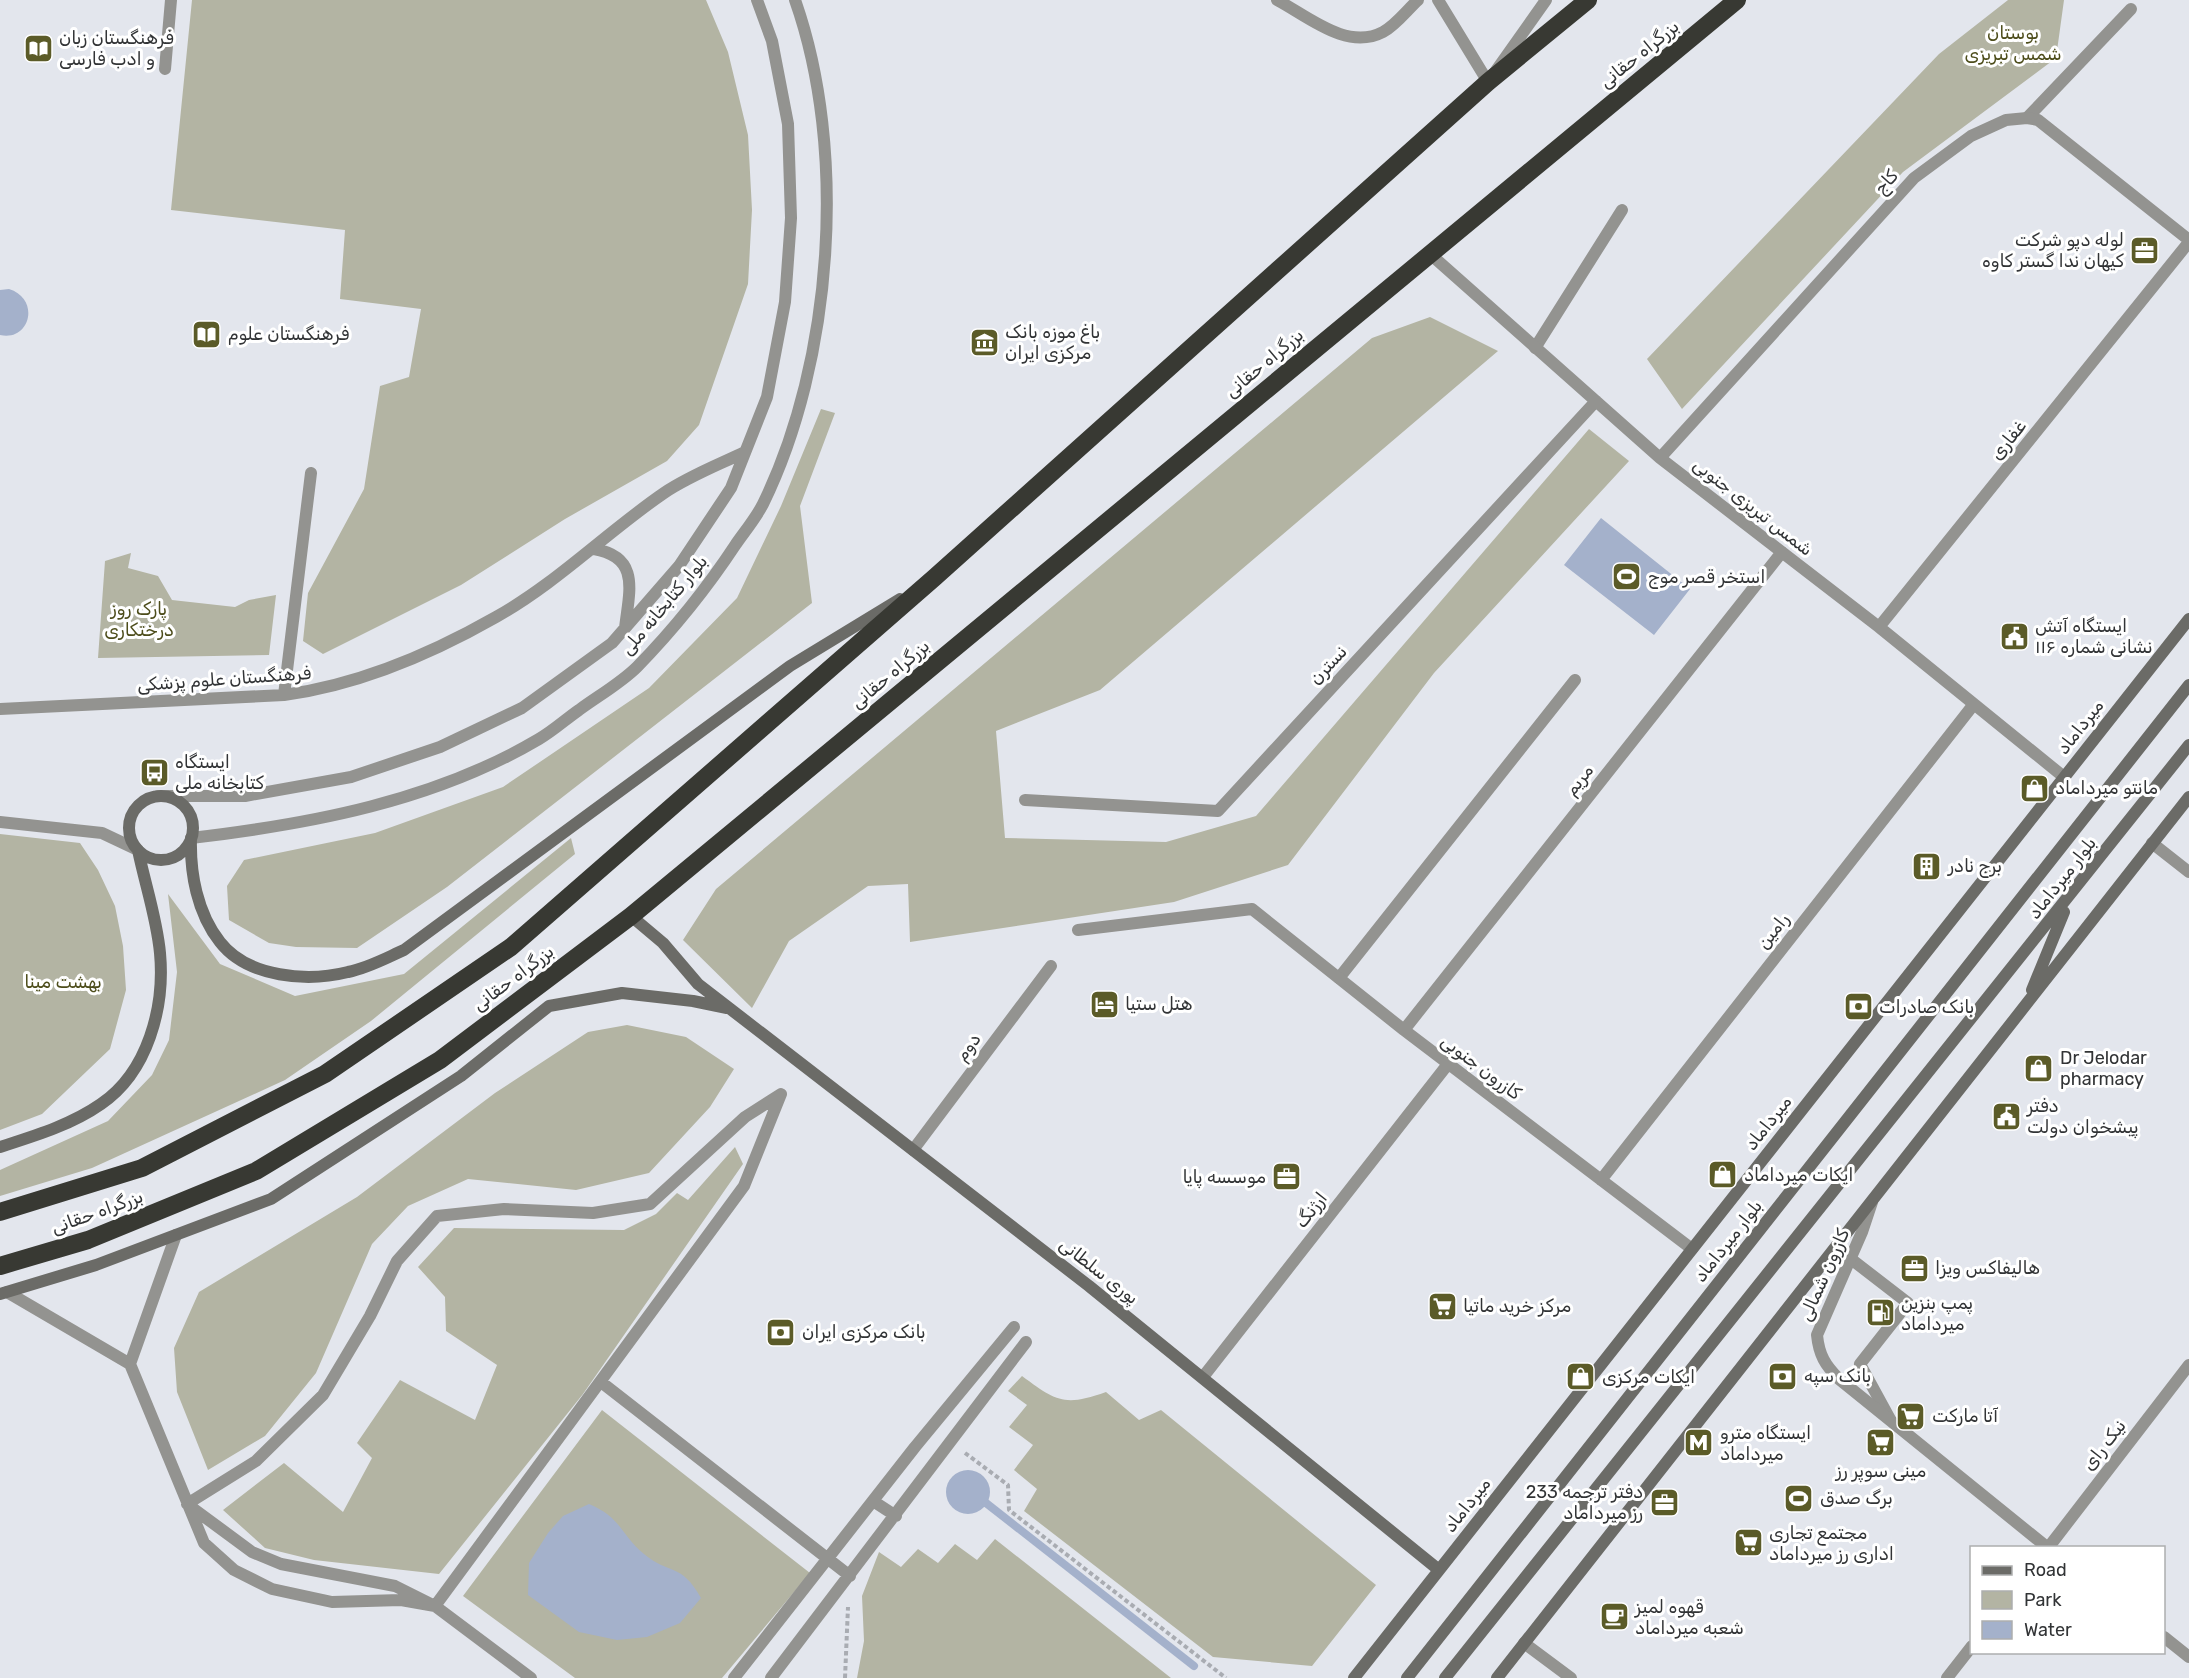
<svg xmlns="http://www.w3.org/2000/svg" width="2189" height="1678" viewBox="0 0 2189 1678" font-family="Rubik,'Noto Naskh Arabic',sans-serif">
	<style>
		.green { fill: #b3b4a3 }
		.water { fill: #a4b1cb }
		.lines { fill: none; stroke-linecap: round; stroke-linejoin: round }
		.stream { stroke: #a4b1cb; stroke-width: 8 }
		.path { stroke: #a9acb2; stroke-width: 4; stroke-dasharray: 4.5 3; stroke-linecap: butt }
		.lane { stroke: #939390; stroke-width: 12 }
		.street { stroke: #939390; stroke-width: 12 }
		.secondary { stroke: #6b6b67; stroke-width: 12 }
		.highway { stroke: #383933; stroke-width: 18 }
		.labels { text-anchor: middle; stroke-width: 6; stroke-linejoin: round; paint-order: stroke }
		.park-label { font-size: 18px; fill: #4d4d1b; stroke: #fff }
		.poi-label { font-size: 18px; fill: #323436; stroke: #fff; text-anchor: start }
		.street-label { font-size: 18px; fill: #323436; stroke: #fff }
	</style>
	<rect width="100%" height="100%" fill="#e3e6ed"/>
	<!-- green -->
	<path class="green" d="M 192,0 L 706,0 L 728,52 L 748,135 L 752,210 L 748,284 L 699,425 L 667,461 L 565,519 L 461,585 L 323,654 L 303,641 L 308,593 L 364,489 L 380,386 L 409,377 L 421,309 L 340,299 L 345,230 L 171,210 Z
		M 2008,0 L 2064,0 L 2056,58 L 1903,172 L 1682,409 L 1647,359 L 1939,54 Z
		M 1430,317 L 1498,351 L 1100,690 L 996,731 L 1005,838 L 1166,842 L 1256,816 L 1589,429 L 1629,461 L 1434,673 L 1288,865 L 1174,902 L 910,942 L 908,884 L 868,886 L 789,941 L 752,1008 L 683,940 L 716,889 L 1372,338 Z
		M 821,409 L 835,413 L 800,506 L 812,603 L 447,887 L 357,948 L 296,947 L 269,943 L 229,920 L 227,886 L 244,860 L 375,833 L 503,787 L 649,688 L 737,598 L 781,506 Z
		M 131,553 L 128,568 L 158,576 L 172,600 L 235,607 L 249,600 L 276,595 L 269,655 L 98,658 L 105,561 Z
		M 0,834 L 80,843 L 98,870 L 115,906 L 123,946 L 126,990 L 110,1049 L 42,1114 L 0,1130 Z
		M 571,838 L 575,854 L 371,1021 L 285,1080 L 92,1168 L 0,1196 L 0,1170 L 108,1121 L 152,1075 L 169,1040 L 177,972 L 168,894 L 220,964 L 295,996 L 404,974 Z
		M 627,1025 L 686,1037 L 734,1069 L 710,1107 L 649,1173 L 576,1190 L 468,1179 L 408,1206 L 372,1244 L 316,1373 L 265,1436 L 208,1470 L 177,1392 L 174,1348 L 199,1292 L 357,1197 L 495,1093 L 588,1032 Z
		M 735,1147 L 743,1164 L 583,1394 L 439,1574 L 314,1560 L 265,1548 L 223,1510 L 284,1463 L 343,1512 L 372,1458 L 357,1443 L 400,1380 L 475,1420 L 497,1365 L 446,1331 L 445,1297 L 418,1267 L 454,1228 L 624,1230 L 656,1214 L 677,1193 L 688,1200 Z
		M 1022,1376 C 1056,1401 1064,1407 1106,1392 L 1139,1420 L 1161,1410 L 1376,1585 L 1312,1666 L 1213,1657 L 1024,1511 L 1037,1489 L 1014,1470 L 1033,1445 L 1009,1427 L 1027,1405 L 1008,1391 Z
		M 602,1410 L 810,1573 L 722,1678 L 575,1678 L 463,1596 Z
		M 995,1539 L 1171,1678 L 857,1678 L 864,1641 L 862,1596 L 879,1552 L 901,1567 L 918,1549 L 938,1563 L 955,1544 L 977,1560 Z"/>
	<!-- water -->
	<path class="water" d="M 9,289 C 41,299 30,342 0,335 L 0,290 Z
		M 1601,518 L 1690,589 L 1654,635 L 1564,565 Z
		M946 1492a22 22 0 1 1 44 0a22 22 0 1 1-44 0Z
		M 589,1504 C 622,1518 620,1534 644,1554 C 669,1575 681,1562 701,1598 L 680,1623 L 647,1637 L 617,1640 L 579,1632 L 528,1595 L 529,1563 L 548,1533 L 563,1516 Z"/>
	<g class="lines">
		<!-- stream -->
		<path class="stream" d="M 986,1503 L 1194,1666"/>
		<!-- path -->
		<path class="path" d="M 965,1453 L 1008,1485 L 1009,1510 L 1226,1678
			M 845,1678 L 848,1607"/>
		<!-- lane -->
		<path class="lane" d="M 1277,0 C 1309,17 1347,51 1383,32 C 1396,25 1407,10 1418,0
			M 1438,0 L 1488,82 L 1546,0
			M 165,69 L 171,0
			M 2027,118 L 2131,9
			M 1535,348 L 1622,210
			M 594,549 C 641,557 629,592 625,628
			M 284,695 L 311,473
			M 0,709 L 284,695 C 358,685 431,654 496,617 C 557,583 607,532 664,493 C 689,476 718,465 745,452
			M 158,796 L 245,796 L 351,777 L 440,747 L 522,708 L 612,643 L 679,566 L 731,488 L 767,397 L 785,302 L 791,218 L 788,124 L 772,41 L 757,0
			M 0,822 L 102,833 L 138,850
			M 191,838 C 311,824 434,801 539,739 C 553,731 566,719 579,710 C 598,696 621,683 637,667 C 674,629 707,588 736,544 C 745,531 756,518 763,504 C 833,361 848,150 795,0
			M 1339,978 L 1575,680
			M 781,1094 L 744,1186 L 435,1606 L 395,1586 L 281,1564 L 252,1552 L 187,1504 L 256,1461 L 323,1395 L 370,1316 L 397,1261 L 437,1216 L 504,1209 L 593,1213 L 650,1204 L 745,1117 Z
			M 1851,1259 L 1908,1303 L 1860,1364 L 1890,1419
			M 7,1292 L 130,1364 L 204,1543 L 234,1570 L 272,1589 L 332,1602 L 401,1600 L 435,1606 L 531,1678
			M 130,1364 L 176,1235
			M 601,1382 L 850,1576
			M 873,1501 L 896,1516
			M 734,1678 L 915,1447 L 1014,1327
			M 771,1678 L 1026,1342"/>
		<!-- street -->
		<path class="street" d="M 1429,253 L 1660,458 L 1879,627 L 2064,777
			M 1660,458 L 1914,178 L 1971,136 L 2006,120 L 2027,118 L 2038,120 L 2189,240
			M 1879,627 L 2189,242
			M 1025,800 L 1218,811 L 1596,401
			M 2152,843 L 2189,872
			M 1078,930 L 1252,909 L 1404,1030 L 1692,1249
			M 1404,1030 L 1782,552
			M 913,1150 L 1051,966
			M 1601,1180 L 1974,704
			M 1872,1202 L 1862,1232 L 1817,1335 C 1819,1355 1825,1365 1839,1379 L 2048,1548
			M 1203,1377 L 1448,1064
			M 2048,1548 L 2189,1365
			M 2164,1637 L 2189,1657
			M 1524,1643 L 1571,1678
			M 1947,1678 L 1972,1646"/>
		<!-- secondary -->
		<path class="secondary" d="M129 828a32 32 0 1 1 64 0a32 32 0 1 1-64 0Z
			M 191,838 C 190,873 197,913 220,942 C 248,978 308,982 348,972 C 368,968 386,958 404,950 L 790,666 L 900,599
			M 631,916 L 663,943 L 698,984 L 1089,1286 L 1439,1570
			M 2032,990 L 2064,912
			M 0,1147 C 34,1136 71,1125 101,1104 C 148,1072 165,1007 160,953 C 157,919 145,884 138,850
			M 0,1294 L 96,1265 L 271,1199 L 461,1076 L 549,1006 L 622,993 L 693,1001 L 727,1008
			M 1354,1678 L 2189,619
			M 1407,1678 L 2189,685
			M 1445,1678 L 2189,745
			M 1497,1678 L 2189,797"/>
		<!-- highway -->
		<path class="highway" d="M 0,1212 L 142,1168 L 325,1074 L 511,947 L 934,578 L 1488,82 L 1588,0
			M 0,1266 L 88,1240 L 256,1171 L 440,1060 L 631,916 L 1737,0"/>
	</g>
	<!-- icons -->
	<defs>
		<symbol id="library-square" viewBox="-11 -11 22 22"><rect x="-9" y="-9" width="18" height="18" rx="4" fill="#5b5b28" stroke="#fff"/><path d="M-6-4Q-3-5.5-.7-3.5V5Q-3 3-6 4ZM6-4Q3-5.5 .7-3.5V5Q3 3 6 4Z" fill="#fff"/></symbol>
		<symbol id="office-square" viewBox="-11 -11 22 22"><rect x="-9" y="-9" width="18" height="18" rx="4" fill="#5b5b28" stroke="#fff"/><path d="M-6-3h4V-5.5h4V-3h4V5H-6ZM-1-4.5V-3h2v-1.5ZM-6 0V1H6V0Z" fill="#fff"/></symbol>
		<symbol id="museum-square" viewBox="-11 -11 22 22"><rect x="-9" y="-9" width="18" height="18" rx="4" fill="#5b5b28" stroke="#fff"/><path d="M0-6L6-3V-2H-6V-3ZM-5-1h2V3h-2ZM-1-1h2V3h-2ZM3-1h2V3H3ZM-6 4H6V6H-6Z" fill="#fff"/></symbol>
		<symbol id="stadium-square" viewBox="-11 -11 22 22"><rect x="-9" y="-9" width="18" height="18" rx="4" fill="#5b5b28" stroke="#fff"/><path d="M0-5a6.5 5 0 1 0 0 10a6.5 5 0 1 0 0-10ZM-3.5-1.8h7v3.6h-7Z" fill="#fff"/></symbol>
		<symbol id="civic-square" viewBox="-11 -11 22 22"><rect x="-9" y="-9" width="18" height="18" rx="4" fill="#5b5b28" stroke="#fff"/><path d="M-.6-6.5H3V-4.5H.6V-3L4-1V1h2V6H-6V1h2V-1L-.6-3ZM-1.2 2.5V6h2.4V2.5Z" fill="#fff"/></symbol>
		<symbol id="bus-square" viewBox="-11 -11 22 22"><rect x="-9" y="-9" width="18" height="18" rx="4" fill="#5b5b28" stroke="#fff"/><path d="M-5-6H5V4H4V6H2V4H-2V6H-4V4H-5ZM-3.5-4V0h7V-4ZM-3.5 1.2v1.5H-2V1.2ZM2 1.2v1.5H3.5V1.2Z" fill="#fff"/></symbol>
		<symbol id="shop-square" viewBox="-11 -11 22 22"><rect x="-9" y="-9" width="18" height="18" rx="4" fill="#5b5b28" stroke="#fff"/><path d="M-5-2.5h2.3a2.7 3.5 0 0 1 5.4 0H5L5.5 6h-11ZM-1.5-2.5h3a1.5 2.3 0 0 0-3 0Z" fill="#fff"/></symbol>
		<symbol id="building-square" viewBox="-11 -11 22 22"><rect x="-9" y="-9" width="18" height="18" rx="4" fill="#5b5b28" stroke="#fff"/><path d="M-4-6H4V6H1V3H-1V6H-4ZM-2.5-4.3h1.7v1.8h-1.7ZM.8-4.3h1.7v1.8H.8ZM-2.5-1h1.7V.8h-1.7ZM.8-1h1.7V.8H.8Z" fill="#fff"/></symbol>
		<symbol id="hotel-square" viewBox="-11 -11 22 22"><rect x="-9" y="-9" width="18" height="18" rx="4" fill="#5b5b28" stroke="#fff"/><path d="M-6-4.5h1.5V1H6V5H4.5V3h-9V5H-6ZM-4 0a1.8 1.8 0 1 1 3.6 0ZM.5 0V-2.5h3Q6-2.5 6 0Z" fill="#fff"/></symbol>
		<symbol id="bank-square" viewBox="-11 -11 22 22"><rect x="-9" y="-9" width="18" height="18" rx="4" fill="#5b5b28" stroke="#fff"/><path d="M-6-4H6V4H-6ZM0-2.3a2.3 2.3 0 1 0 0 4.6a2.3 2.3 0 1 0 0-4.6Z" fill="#fff"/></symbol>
		<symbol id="supermarket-square" viewBox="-11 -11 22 22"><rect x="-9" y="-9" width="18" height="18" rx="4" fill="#5b5b28" stroke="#fff"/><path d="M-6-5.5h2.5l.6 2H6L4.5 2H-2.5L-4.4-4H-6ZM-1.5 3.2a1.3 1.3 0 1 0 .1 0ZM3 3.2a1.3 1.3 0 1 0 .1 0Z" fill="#fff"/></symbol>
		<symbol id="fuel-square" viewBox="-11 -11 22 22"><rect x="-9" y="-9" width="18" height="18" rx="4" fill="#5b5b28" stroke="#fff"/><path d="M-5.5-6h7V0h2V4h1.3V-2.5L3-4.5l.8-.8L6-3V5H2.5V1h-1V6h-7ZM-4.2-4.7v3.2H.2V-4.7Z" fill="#fff"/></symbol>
		<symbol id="metro-square" viewBox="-11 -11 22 22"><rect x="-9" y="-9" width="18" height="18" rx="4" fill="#5b5b28" stroke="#fff"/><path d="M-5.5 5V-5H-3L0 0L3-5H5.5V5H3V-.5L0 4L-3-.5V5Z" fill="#fff"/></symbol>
		<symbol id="cafe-square" viewBox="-11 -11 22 22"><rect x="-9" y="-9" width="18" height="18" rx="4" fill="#5b5b28" stroke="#fff"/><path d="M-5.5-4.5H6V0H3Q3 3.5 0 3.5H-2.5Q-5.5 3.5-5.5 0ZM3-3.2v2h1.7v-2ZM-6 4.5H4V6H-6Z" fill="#fff"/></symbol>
	</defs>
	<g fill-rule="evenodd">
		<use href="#library-square" x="22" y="32" width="33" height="33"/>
		<use href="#office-square" x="2128" y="234" width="33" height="33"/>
		<use href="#library-square" x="190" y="318" width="33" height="33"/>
		<use href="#museum-square" x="968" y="326" width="33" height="33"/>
		<use href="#stadium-square" x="1610" y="560" width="33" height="33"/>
		<use href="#civic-square" x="1998" y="620" width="33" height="33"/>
		<use href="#bus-square" x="138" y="756" width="33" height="33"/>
		<use href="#shop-square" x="2018" y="772" width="33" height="33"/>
		<use href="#building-square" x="1910" y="850" width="33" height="33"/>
		<use href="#hotel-square" x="1088" y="988" width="33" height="33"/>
		<use href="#bank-square" x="1842" y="990" width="33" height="33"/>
		<use href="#shop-square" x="2022" y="1052" width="33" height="33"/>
		<use href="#civic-square" x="1990" y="1100" width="33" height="33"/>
		<use href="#shop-square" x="1706" y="1158" width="33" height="33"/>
		<use href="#office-square" x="1270" y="1160" width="33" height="33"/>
		<use href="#office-square" x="1898" y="1252" width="33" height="33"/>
		<use href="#supermarket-square" x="1426" y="1290" width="33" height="33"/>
		<use href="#fuel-square" x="1864" y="1296" width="33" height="33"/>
		<use href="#bank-square" x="764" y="1316" width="33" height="33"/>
		<use href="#bank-square" x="1766" y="1360" width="33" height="33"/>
		<use href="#shop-square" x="1564" y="1360" width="33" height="33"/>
		<use href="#supermarket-square" x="1894" y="1400" width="33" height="33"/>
		<use href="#supermarket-square" x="1864" y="1426" width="33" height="33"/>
		<use href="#metro-square" x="1682" y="1426" width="33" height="33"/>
		<use href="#stadium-square" x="1782" y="1482" width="33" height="33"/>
		<use href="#office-square" x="1648" y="1486" width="33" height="33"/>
		<use href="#supermarket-square" x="1732" y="1526" width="33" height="33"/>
		<use href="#cafe-square" x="1598" y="1600" width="33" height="33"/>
	</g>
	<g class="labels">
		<!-- park labels -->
		<g class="park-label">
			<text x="2013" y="39">بوستان<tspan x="2013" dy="21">شمس تبریزی</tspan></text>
			<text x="139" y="615">پارک روز<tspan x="139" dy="21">درختکاری</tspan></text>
			<text x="63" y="988">بهشت مينا</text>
		</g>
		<!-- poi labels -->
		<g class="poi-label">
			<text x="59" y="44">فرهنگستان زبان<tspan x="59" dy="21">و ادب فارسی</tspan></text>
			<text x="2124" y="246" text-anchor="end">لوله دپو شرکت<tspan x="2124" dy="21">کیهان ندا گستر کاوه</tspan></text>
			<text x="1005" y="338">باغ موزه بانک<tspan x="1005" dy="21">مرکزی ایران</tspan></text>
			<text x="228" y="340">فرهنگستان علوم</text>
			<text x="1648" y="583">استخر قصر موج</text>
			<text x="2035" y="632">ایستگاه آتش<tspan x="2035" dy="21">نشانی شماره ۱۱۶</tspan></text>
			<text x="175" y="768">ایستگاه<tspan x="175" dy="21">کتابخانه ملی</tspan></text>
			<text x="2055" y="794">مانتو میرداماد</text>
			<text x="1948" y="872">برج نادر</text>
			<text x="1125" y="1010">هتل ستیا</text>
			<text x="1879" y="1013">بانک صادرات</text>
			<text x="2060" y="1064">Dr Jelodar<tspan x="2060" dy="21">pharmacy</tspan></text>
			<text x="2027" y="1112">دفتر<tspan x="2027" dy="21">پیشخوان دولت</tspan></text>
			<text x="1744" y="1181">ایکات میرداماد</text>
			<text x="1266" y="1183" text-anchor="end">موسسه پایا</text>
			<text x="1935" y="1274">هالیفاکس ویزا</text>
			<text x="1901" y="1309">پمپ بنزین<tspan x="1901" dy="21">میرداماد</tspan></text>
			<text x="1463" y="1312">مرکز خرید ماتیا</text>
			<text x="802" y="1338">بانک مرکزی ایران</text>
			<text x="1804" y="1382">بانک سپه</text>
			<text x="1602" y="1383">ایکات مرکزی</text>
			<text x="1932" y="1422">آتا مارکت</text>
			<text x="1720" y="1439">ایستگاه مترو<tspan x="1720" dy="21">میرداماد</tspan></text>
			<text x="1881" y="1477" text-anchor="middle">مینی سوپر رز</text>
			<text x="1643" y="1498" text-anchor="end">دفتر ترجمه 233<tspan x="1643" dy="21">رز میرداماد</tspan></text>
			<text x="1820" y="1504">برگ صدق</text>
			<text x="1769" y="1539">مجتمع تجاری<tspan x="1769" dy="21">اداری رز میرداماد</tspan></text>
			<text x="1635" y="1613">قهوه لمیز<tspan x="1635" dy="21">شعبه میرداماد</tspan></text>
		</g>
		<!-- street labels -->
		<g class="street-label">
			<text transform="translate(1639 54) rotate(-39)" y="6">بزرگراه حقانی</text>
			<text transform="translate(1886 182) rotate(-48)" y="6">کاج</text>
			<text transform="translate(1264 363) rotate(-40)" y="6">بزرگراه حقانی</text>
			<text transform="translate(2008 440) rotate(-51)" y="6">غفارى</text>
			<text transform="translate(1753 507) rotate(38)" y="6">شمس تبریزی جنوبی</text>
			<text transform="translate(664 605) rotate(-50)" y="6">بلوار کتابخانه ملی</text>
			<text transform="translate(1328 665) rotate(-47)" y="6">نسترن</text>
			<text transform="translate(890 674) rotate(-40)" y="6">بزرگراه حقانی</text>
			<text transform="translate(224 679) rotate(-4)" y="6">فرهنگستان علوم پزشکی</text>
			<text transform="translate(2080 727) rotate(-52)" y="6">میرداماد</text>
			<text transform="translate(1579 780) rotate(-52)" y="6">مریم</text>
			<text transform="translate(2062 878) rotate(-52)" y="6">بلوار میرداماد</text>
			<text transform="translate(1773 931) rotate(-52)" y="6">رامین</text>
			<text transform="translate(513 978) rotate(-37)" y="6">بزرگراه حقانی</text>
			<text transform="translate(968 1047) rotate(-53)" y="6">دوم</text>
			<text transform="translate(1481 1067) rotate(37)" y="6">کازرون جنوبی</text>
			<text transform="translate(1768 1123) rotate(-52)" y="6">میرداماد</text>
			<text transform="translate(1311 1210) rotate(-52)" y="6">ارژنگ</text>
			<text transform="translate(97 1212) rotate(-20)" y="6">بزرگراه حقانی</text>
			<text transform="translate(1728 1241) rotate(-52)" y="6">بلوار میرداماد</text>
			<text transform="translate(1099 1271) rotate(38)" y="6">پوری سلطانی</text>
			<text transform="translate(1824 1275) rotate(-66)" y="6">کازرون شمالی</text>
			<text transform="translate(2104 1445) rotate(-52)" y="6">نیک رای</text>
			<text transform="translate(1467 1505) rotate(-52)" y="6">میرداماد</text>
		</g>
	</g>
	<!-- legend -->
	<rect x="1970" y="1546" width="195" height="108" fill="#ffffff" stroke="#adaeaf" stroke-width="1.5"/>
	<rect x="1982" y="1566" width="30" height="9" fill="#6b6b67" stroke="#adaeaf" stroke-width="1.5"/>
	<text x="2024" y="1576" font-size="18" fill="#323436">Road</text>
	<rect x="1982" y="1591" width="30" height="18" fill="#b3b4a3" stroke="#adaeaf" stroke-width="1.5"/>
	<text x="2024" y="1606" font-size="18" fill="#323436">Park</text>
	<rect x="1982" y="1621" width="30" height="18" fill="#a4b1cb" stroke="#adaeaf" stroke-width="1.5"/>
	<text x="2024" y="1636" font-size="18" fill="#323436">Water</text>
</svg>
